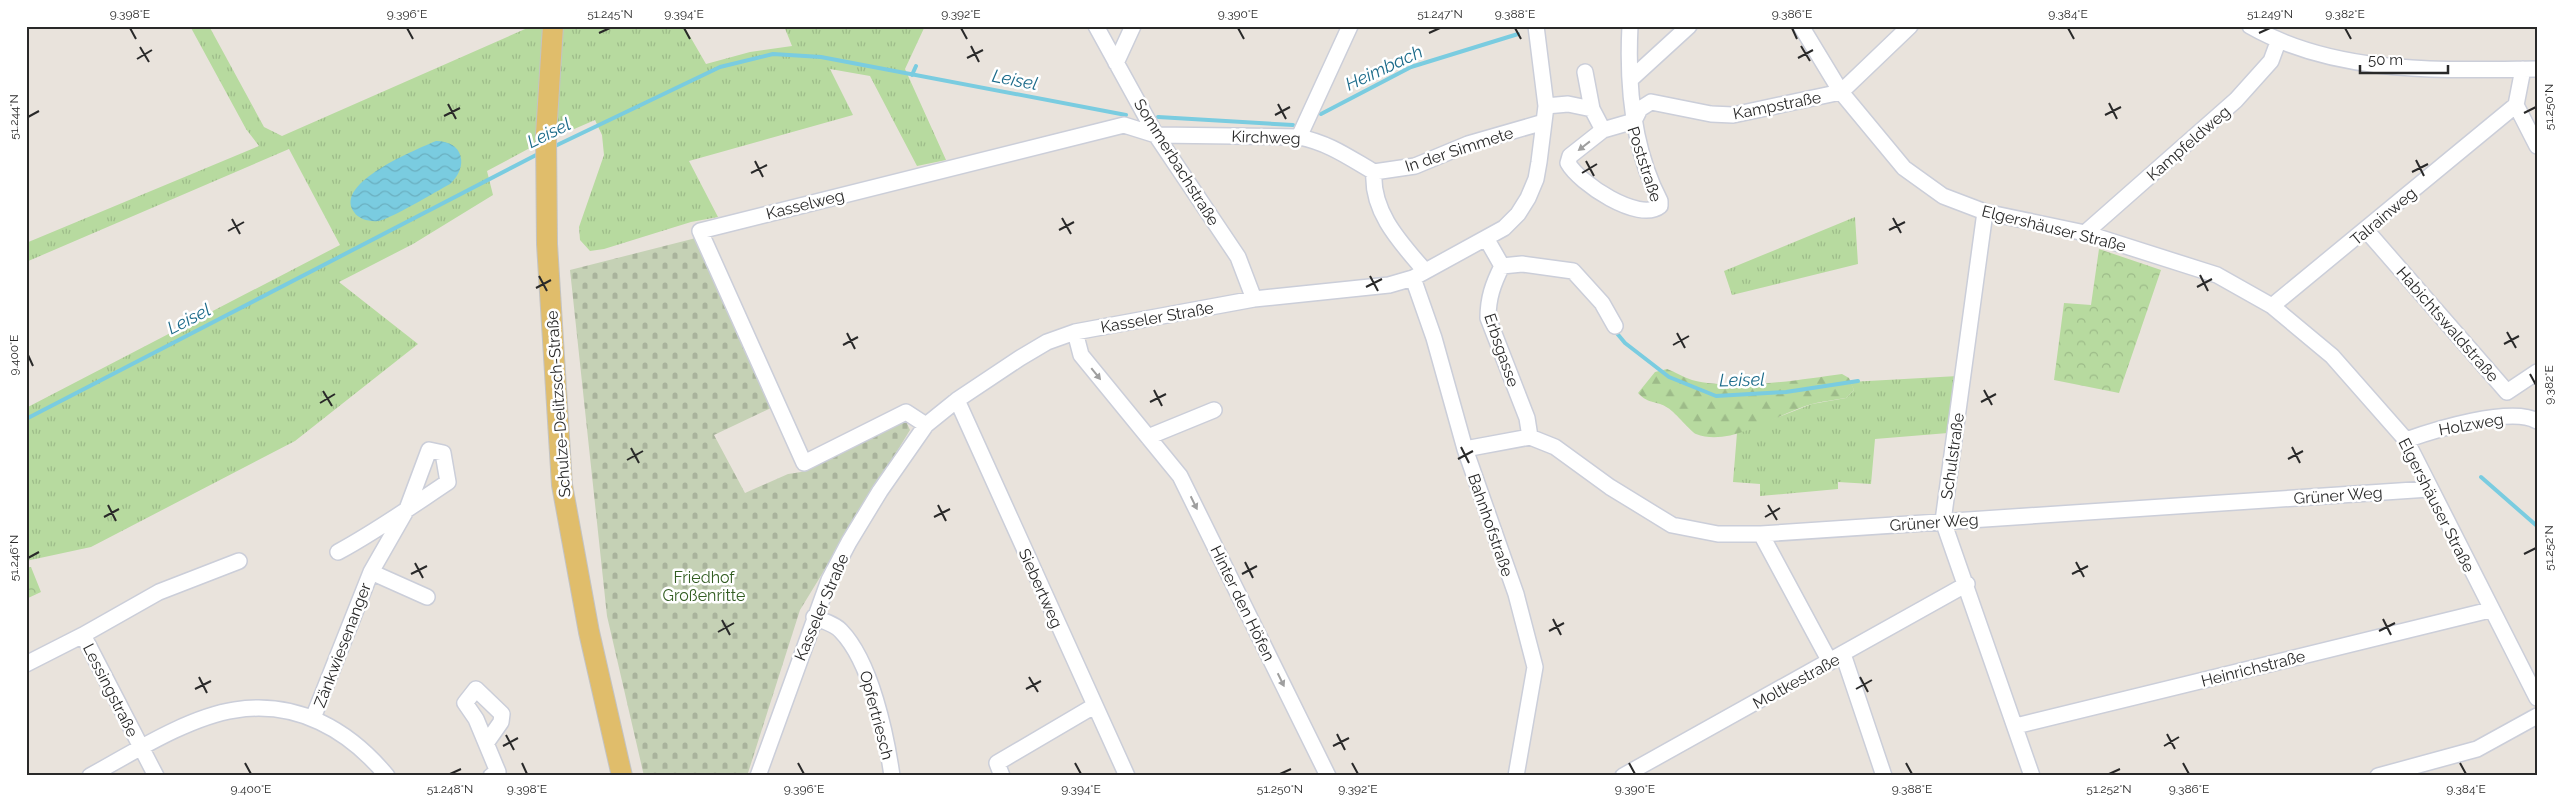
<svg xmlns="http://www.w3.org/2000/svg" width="2563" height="802" viewBox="0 0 2563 802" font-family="Raleway,sans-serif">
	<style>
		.grass { fill: url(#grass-tufts) }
		.forest { fill: url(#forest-firs) }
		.cemetery { fill: url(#cemetery-stones) }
		.park { fill: url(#park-crowns) }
		.water { fill: url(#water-waves) }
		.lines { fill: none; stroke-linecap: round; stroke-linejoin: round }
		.stream { stroke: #7acce0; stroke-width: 4 }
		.minor-casing { stroke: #cbced9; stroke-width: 18 }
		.major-casing { stroke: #c3c3c3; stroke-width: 22 }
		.minor { stroke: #fff; stroke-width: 15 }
		.major { stroke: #e0bd6b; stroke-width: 20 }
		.oneway { fill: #9f9f9f }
		.ticks { fill: none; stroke: #292929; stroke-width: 2 }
		.labels { text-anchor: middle; stroke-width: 5; stroke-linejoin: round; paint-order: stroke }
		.street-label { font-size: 16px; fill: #292929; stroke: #fff }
		.park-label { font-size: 16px; fill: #325d22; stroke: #fff }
		.water-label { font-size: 18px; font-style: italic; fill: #1c6b8a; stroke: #fff }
		.neatline { fill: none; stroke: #292929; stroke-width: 2 }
		.ticks-label { font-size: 12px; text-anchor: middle; fill: #292929 }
	</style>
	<defs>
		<pattern id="grass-tufts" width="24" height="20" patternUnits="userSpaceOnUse" patternTransform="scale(1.25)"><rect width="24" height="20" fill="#b7da9f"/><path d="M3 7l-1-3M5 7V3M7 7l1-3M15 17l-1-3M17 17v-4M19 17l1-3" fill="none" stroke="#9dbb89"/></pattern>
		<pattern id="forest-firs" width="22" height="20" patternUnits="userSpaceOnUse" patternTransform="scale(1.25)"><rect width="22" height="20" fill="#b7da9f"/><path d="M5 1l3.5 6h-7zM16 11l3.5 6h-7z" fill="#9dbb89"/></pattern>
		<pattern id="cemetery-stones" width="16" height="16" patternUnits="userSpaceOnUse" patternTransform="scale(1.25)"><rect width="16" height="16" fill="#c5d1b5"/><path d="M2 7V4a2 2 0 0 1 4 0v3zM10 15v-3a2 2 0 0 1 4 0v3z" fill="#a9b39c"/></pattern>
		<pattern id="park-crowns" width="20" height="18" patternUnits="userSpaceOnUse" patternTransform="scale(1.25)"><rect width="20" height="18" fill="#b7da9f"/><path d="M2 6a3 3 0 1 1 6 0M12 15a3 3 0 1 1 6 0" fill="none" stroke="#9dbb89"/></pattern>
		<pattern id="water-waves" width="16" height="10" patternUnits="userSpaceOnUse" patternTransform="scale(1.25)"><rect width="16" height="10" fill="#7acce0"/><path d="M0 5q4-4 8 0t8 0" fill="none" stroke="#6aafc0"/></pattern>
	</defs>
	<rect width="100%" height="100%" fill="#e9e3dc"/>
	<!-- grass -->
	<path class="grass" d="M 190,26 L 209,26 L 264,127 L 282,136 L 532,26 L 684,26 L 706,64 L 750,52 L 792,46 L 784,26 L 925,26 L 905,69 L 946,160 L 917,166 L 870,76 L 830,69 L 853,115 L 689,161 L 718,217 L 691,222 L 604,249 L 590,251 L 580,240 L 579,227 L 604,155 L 602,135 L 595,120 L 528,149 L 487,171 L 493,195 L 413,244 L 339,282 L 418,344 L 295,441 L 91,547 L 26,561 L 26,408 L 340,245 L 289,149 L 26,262 L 26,243 L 259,146 L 246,129 Z
		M 1855,217 L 1858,264 L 1732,295 L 1724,271 Z
		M 1958,376 L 1948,433 L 1875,439 L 1871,484 L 1838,482 L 1838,489 L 1760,496 L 1760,484 L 1733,482 L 1737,433 L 1812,404 L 1846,398 L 1854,390 L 1850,382 Z"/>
	<!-- forest -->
	<path class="forest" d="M 1667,369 C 1675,372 1683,377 1692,380 C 1735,391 1797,380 1842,374 L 1849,378 L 1854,390 L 1846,398 C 1835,400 1823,401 1812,404 C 1778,413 1731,448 1696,434 C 1691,432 1676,413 1668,408 C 1657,400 1649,405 1638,393 L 1655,372 Z"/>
	<!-- cemetery -->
	<path class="cemetery" d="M 696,238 L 773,407 L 714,435 L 745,493 L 788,474 L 801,472 L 905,419 L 910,430 L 800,610 L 747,776 L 644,776 L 607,616 L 570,270 Z"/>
	<!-- park -->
	<path class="park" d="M 2099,249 L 2161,270 L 2119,393 L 2054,380 L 2064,303 L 2091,305 Z
		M 31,567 L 41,592 L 26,599 L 26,568 Z"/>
	<!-- water -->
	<path class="water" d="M 436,141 C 464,141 469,167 450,184 C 437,191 389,220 378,221 C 370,222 358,219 354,212 C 333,183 417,149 436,141 Z"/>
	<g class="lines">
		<!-- stream -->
		<path class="stream" d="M 912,75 L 916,66
			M 1321,114 L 1411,67 L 1518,34
			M 1158,117 L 1293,125
			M 553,147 L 720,67 L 773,54 L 821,57 L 1126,115
			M 1615,331 L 1625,343 L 1669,377 L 1716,396 L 1786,392 L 1858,381
			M 26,419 L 540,153
			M 2481,477 L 2537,526"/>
		<defs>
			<path id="minor" d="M 1096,26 L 1156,135 L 1238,257 L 1254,299
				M 1630,26 C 1627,84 1633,149 1660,201 L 1660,206 C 1639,223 1579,183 1568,163 L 1570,156 L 1603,130 L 1634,121
				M 1801,26 L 1841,92 L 1904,168 L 1943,196 L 1985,212 L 2085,233 L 2217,275 L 2272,306 L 2332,356 L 2406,440 L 2537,698
				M 2250,26 C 2336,75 2440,70 2537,69
				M 1116,63 L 1133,26
				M 1585,72 L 1592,109
				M 1631,79 L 1689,26
				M 1841,92 L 1910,26
				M 2516,105 L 2537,146
				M 1546,106 L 1568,104 L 1592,109 L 1603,130
				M 1634,121 L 1640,109 L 1651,102 L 1711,114 L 1733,115 L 1841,92
				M 1299,137 L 1350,26
				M 1374,172 L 1415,166 L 1468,144 L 1544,122
				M 1374,172 C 1371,212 1401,243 1425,271
				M 1985,212 L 1943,521 L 2032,776
				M 2366,230 L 2507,392 L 2537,372
				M 2085,233 L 2236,100 L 2271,61 L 2278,42
				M 1486,238 L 1502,266 C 1493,284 1488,298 1488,318 L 1527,418 L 1530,437
				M 1502,266 L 1522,264 L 1573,271 L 1602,303 L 1615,326
				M 1413,278 L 1434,338 L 1465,449 L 1516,594 L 1535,667 L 1516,776
				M 2272,306 L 2516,105 L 2523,69
				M 1075,332 L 1081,355 L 1180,476 L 1328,776
				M 957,400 L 1127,776
				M 926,425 L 906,412 L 804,463 L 700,231 L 1124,125 L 1156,135 L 1299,137 C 1329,143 1348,157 1374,172
				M 1148,437 L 1214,410
				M 2406,440 C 2434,430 2511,406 2537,421
				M 1465,449 L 1530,437 L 1555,447 L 1610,487 L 1672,525 L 1718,534 L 1761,534 L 2429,489
				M 1761,534 L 1830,662
				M 371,572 L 427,597
				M 814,617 C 823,621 835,624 841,631 C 871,662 886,734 892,776
				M 83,635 L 159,592 L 239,561
				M 1843,654 L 1884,776
				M 26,664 L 83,635 L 156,776
				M 313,718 L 371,572 L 407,509 L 429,450 L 443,453 L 448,482 C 412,506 377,531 338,552
				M 2016,726 L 2490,610
				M 487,742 L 501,722 L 502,714 L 476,689 L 465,703 L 476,719 L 498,772 L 491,776
				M 90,776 C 132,753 188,717 235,710 C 297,700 349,730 387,776
				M 758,776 L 829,580 L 849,542 L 880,491 L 926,425 L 957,400 L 1020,358 L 1047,342 L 1075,332 L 1254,299 L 1389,285 L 1413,278 L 1504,228 L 1518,214 L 1528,198 L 1536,179 L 1539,162 L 1546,106 L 1536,26
				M 1002,776 L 997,763 L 1094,706
				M 1623,776 L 1967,584
				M 2378,776 L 2477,749 L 2537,716"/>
			<path id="major" d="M 553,26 L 546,135 L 547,244 L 562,485 L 589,632 L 622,776"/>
		</defs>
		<!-- minor casing -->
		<use href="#minor" class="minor-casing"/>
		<!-- major casing -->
		<use href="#major" class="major-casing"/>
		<!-- minor -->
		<use href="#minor" class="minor"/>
		<!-- major -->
		<use href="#major" class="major"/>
	</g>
	<!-- one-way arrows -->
	<defs><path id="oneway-solid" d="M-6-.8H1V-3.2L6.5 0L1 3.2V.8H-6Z" transform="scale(1.25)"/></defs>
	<g class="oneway">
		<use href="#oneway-solid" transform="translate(1584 146) rotate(142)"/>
		<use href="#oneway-solid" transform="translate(1096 374) rotate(51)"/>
		<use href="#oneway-solid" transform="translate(1194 503) rotate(64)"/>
		<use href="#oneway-solid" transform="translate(1281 680) rotate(64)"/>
	</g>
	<!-- ticks -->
	<path class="ticks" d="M 130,28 L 136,39M 407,28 L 413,39M 684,28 L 690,39M 961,28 L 967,39M 1238,28 L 1244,39M 1515,28 L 1521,39M 1792,28 L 1797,39M 2068,28 L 2074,39M 2345,28 L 2351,39M 599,33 L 610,28M 1429,33 L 1440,28M 2259,33 L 2270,28M 971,46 L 979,62M 1801,46 L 1810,61M 140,47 L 149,62M 967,58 L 983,50M 1798,58 L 1813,50M 137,59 L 152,50M 2109,103 L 2117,119M 448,104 L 456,119M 1278,104 L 1286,119M 2524,113 L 2536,107M 1275,115 L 1290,107M 2105,115 L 2121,107M 444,116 L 460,108M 28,117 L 39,111M 2416,160 L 2424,176M 755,161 L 763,177M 1586,161 L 1594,176M 2412,172 L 2428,164M 751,173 L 767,165M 1582,173 L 1597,164M 1062,218 L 1071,234M 1893,218 L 1901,233M 232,219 L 240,234M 1059,230 L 1074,222M 1889,230 L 1905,222M 228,231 L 244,222M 2200,275 L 2208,291M 539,276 L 547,291M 1370,276 L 1378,291M 1366,287 L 1382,279M 2197,287 L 2212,279M 536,288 L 551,280M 2507,332 L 2516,348M 847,333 L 855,349M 1677,333 L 1685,348M 2504,344 L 2519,336M 843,345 L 858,337M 1673,345 L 1689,336M 28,355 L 33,366M 2530,374 L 2536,385M 1154,390 L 1162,406M 1984,390 L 1992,405M 323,391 L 332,406M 1150,402 L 1166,394M 1981,402 L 1996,394M 320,403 L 335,394M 1461,447 L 1469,463M 2292,447 L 2300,463M 631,448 L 639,463M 1458,459 L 1473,451M 2288,459 L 2303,451M 627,460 L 643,451M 108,505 L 116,521M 938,505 L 946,521M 1768,505 L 1777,520M 104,517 L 119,509M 934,517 L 950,509M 1765,517 L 1780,508M 2524,554 L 2536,548M 28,558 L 39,552M 1245,562 L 1253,578M 2076,562 L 2084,577M 415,563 L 423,578M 411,574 L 427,566M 1242,574 L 1257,566M 2072,574 L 2088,566M 1553,619 L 1561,635M 2383,619 L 2391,635M 722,620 L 730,635M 1549,631 L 1564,623M 2379,631 L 2395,623M 718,632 L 734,623M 199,677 L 207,693M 1029,677 L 1038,692M 1860,677 L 1868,692M 195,689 L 211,681M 1026,689 L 1041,681M 1856,689 L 1872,680M 1337,734 L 1345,750M 2167,734 L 2175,749M 506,735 L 514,750M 503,746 L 518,738M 1333,746 L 1349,738M 2164,746 L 2179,737M 245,763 L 251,774M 522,763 L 527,774M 798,763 L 804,774M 1075,763 L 1081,774M 1352,763 L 1358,774M 1629,763 L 1635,774M 1906,763 L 1912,774M 2183,763 L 2189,774M 2460,763 L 2466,774M 450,774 L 461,769M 1280,774 L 1291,769M 2109,774 L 2120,769"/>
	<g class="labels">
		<!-- street labels -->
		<g class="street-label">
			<text transform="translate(1777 105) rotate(-11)" y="6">Kampstraße</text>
			<text transform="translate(1266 137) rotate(2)" y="6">Kirchweg</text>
			<text transform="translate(2188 143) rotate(-41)" y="6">Kampfeldweg</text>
			<text transform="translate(1459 149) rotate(-18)" y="6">In der Simmete</text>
			<text transform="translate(1177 162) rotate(58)" y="6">Sommerbachstraße</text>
			<text transform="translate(1645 164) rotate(72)" y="6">Poststraße</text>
			<text transform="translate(805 204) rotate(-14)" y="6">Kasselweg</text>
			<text transform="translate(2383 216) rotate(-40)" y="6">Talrainweg</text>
			<text transform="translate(2054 228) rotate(14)" y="6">Elgershäuser Straße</text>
			<text transform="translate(1157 317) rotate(-10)" y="6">Kasseler Straße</text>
			<text transform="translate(2448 324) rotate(49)" y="6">Habichtswaldstraße</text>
			<text transform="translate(1502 350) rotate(71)" y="6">Erbsgasse</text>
			<text transform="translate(558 404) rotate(-94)" y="6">Schulze-Delitzsch-Straße</text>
			<text transform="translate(2471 424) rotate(-10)" y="6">Holzweg</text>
			<text transform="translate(1952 456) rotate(-82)" y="6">Schulstraße</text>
			<text transform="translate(2338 495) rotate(-4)" y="6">Grüner Weg</text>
			<text transform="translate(2437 505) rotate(63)" y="6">Elgershäuser Straße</text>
			<text transform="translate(1934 522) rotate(-4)" y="6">Grüner Weg</text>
			<text transform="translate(1491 525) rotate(71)" y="6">Bahnhofstraße</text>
			<text transform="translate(1041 588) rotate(66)" y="6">Siebertweg</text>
			<text transform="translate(1243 603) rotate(64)" y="6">Hinter den Höfen</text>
			<text transform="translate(821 607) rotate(-67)" y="6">Kasseler Straße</text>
			<text transform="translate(342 645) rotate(-69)" y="6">Zänkwiesenanger</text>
			<text transform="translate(2253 668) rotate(-14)" y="6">Heinrichstraße</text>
			<text transform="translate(1796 681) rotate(-29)" y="6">Moltkestraße</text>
			<text transform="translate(111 690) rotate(63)" y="6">Lessingstraße</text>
			<text transform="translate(877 715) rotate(75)" y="6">Opfertriesch</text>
		</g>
		<!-- park labels -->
		<g class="park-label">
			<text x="704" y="583">Friedhof<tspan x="704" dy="18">Großenritte</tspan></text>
		</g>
		<!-- water labels -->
		<g class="water-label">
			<text transform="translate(1384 68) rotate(-25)" y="6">Heimbach</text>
			<text transform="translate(1015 80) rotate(11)" y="6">Leisel</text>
			<text transform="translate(549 133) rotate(-26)" y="6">Leisel</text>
			<text transform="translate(189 319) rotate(-27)" y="6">Leisel</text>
			<text transform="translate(1742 380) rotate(-1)" y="6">Leisel</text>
		</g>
	</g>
	<!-- border -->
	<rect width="2563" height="802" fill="none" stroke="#ffffff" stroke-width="55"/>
	<!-- scale -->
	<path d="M2360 65v8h88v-8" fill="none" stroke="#292929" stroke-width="2.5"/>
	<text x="2368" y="65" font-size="15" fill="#292929" stroke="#ffffff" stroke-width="4" paint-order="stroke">50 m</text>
	<rect x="28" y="28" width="2508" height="746" class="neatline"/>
	<g class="ticks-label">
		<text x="130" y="18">9.398°E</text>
		<text x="407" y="18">9.396°E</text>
		<text x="610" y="18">51.245°N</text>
		<text x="684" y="18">9.394°E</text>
		<text x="961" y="18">9.392°E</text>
		<text x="1238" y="18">9.390°E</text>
		<text x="1440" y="18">51.247°N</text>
		<text x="1515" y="18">9.388°E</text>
		<text x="1792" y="18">9.386°E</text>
		<text x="2068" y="18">9.384°E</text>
		<text x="2270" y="18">51.249°N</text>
		<text x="2345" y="18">9.382°E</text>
		<text transform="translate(2549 107) rotate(-90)" y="4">51.250°N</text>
		<text transform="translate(14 117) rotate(-90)" y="4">51.244°N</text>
		<text transform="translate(14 355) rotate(-90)" y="4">9.400°E</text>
		<text transform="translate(2549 385) rotate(-90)" y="4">9.382°E</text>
		<text transform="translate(2549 548) rotate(-90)" y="4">51.252°N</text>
		<text transform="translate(14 558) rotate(-90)" y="4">51.246°N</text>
		<text x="251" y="793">9.400°E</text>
		<text x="450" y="793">51.248°N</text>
		<text x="527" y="793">9.398°E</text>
		<text x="804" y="793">9.396°E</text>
		<text x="1081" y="793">9.394°E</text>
		<text x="1280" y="793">51.250°N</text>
		<text x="1358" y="793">9.392°E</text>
		<text x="1635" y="793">9.390°E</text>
		<text x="1912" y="793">9.388°E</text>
		<text x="2109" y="793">51.252°N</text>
		<text x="2189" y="793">9.386°E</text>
		<text x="2466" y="793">9.384°E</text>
	</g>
</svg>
